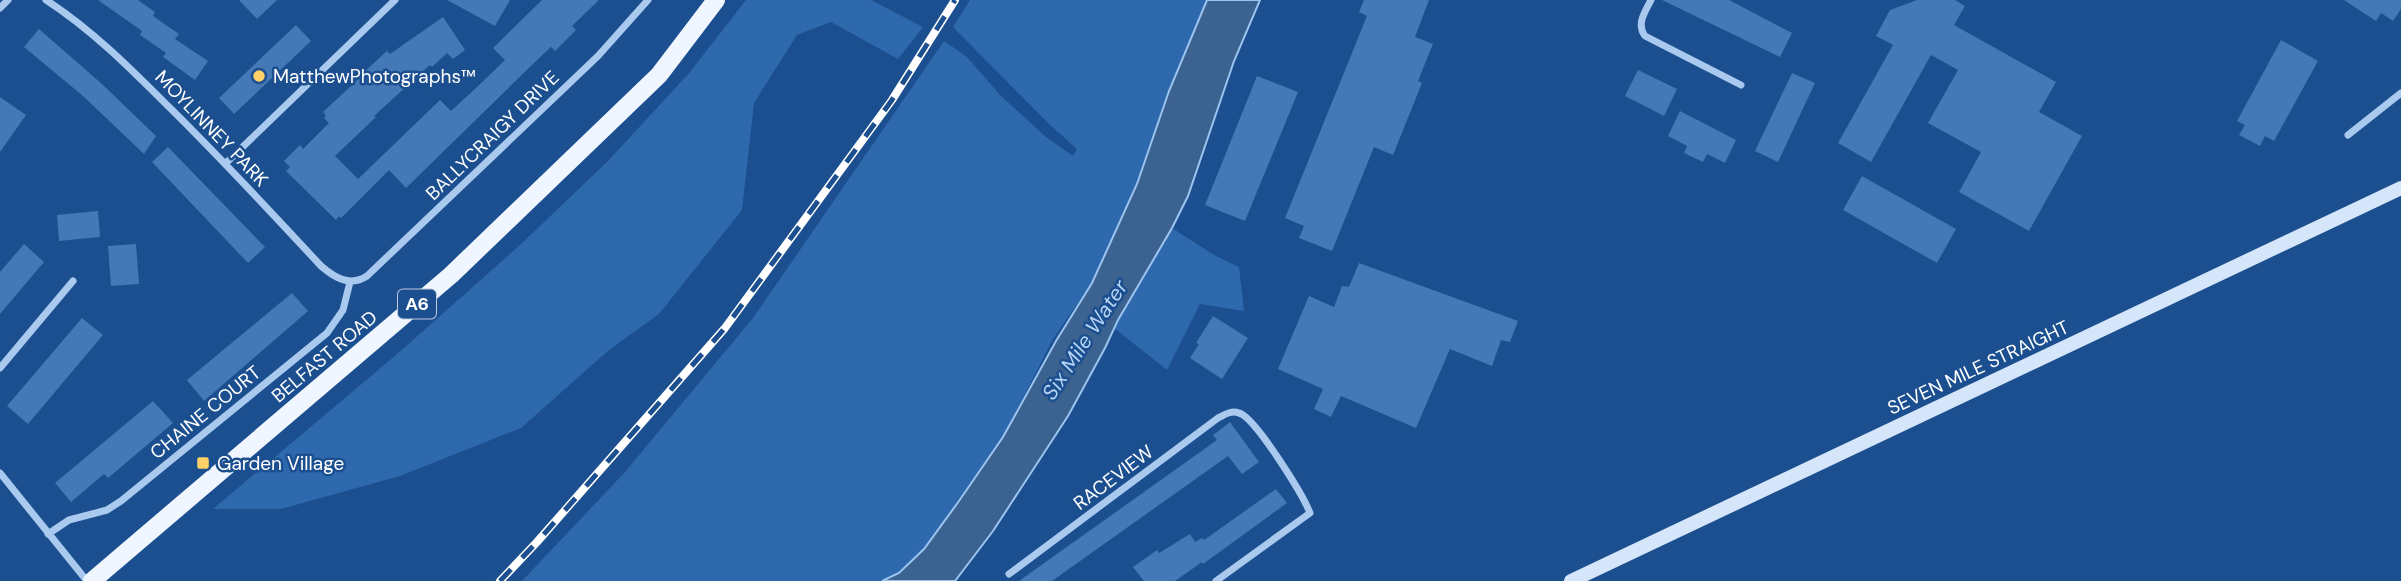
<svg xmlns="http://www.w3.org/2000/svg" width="2401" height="581" viewBox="0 0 2401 581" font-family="'DM Sans',sans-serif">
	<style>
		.green { fill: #2e69ad }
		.water { fill: #3c6290; stroke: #9cc4f0; stroke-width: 2 }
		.building { fill: #4478b7 }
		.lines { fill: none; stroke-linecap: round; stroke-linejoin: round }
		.minor { stroke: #a9c9ee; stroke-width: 7 }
		.secondary { stroke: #d6e6fa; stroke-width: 14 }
		.primary { stroke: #f0f6ff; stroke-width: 18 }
		.rail-casing { stroke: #fff; stroke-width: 8 }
		.rail { stroke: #1b4f8f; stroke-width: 5; stroke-dasharray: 16; stroke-linecap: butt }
		.poi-dot { fill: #ffd166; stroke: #1b4f8f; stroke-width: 2.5 }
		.labels { text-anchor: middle; stroke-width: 5; stroke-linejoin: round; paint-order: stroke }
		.shield { fill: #1b4f8f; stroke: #bbcadd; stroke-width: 2 }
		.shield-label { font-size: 18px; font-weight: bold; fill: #fff }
		.poi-label { font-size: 19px; fill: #fff; stroke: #1b4f8f; text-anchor: start }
		.street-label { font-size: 19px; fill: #fff; stroke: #1b4f8f }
		.water-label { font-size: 21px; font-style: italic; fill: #b5d3f5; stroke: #1b4f8f }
	</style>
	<rect width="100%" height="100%" fill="#1b4f8f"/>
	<!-- green -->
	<path class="green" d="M 746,0 L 871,0 L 923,27 L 898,59 L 831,22 L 797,35 L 754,103 L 742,210 L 659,314 L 609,350 L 521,428 L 400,476 L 281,509 L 213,509 L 396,355 L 519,246 L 609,160 L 690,72 Z
		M 970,0 L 1208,0 L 1168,94 L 1137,184 L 1092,283 L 1053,339 L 1003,437 L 959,501 L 924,548 L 899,573 L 882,581 L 522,581 L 625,472 L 753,318 L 944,41 L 967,57 L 1000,95 L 1046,137 L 1073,156 L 1077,149 L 1049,124 L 953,27 Z
		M 1172,228 L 1214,255 L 1239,267 L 1244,311 L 1200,304 L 1167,370 L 1114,328 Z"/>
	<!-- water -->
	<path class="water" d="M 1207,0 L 1260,0 L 1234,61 L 1188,196 L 1172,228 L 1118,320 L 1105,348 L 1068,416 L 993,531 L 955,581 L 882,581 L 899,573 L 924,549 L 959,501 L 1003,437 L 1056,341 L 1092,283 L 1137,184 L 1169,91 Z"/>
	<!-- building -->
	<path class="building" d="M 98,0 L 138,0 L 155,12 L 153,16 L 179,34 L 175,39 L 208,61 L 195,80 L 163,57 L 166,53 L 140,35 L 142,31 Z
		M 239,0 L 277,0 L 257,19 Z
		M 447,0 L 510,0 L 495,26 Z
		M 542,0 L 599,0 L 572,26 L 576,30 L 555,51 L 551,47 L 536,61 L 406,188 L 389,170 L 341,218 L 339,216 L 336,220 L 286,171 L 290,167 L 284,161 L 300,145 L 303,149 L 329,123 L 324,118 L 326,116 L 323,112 L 365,73 L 364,72 L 387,51 L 390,54 L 443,17 L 465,50 L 453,59 L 447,53 L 432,67 L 430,65 L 374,116 L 376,117 L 335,156 L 358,179 L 440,100 L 451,111 L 476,88 L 505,60 L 493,48 Z
		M 1364,0 L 1429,0 L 1415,37 L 1433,44 L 1418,81 L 1422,83 L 1393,155 L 1374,147 L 1332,251 L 1299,238 L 1304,226 L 1285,218 L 1367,16 L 1359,12 Z
		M 1662,0 L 1729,0 L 1792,33 L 1780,57 Z
		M 1917,0 L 1955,0 L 1965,6 L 1954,25 L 2056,82 L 2039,112 L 2082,136 L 2029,231 L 1959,192 L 1981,152 L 1928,123 L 1958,70 L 1931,55 L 1871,162 L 1838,143 L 1893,45 L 1876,36 L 1890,10 Z
		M 2344,0 L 2401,0 L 2401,9 L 2393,21 L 2381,13 L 2376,21 Z
		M 296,25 L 311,41 L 234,114 L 219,98 Z
		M 39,29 L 102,84 L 156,136 L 144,154 L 83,96 L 24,47 Z
		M 2281,40 L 2318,61 L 2274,141 L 2265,136 L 2260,146 L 2239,135 L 2245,125 L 2237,121 Z
		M 1638,70 L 1677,89 L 1664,116 L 1625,96 Z
		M 1792,73 L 1815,83 L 1778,162 L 1755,151 Z
		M 1257,76 L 1298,92 L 1245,221 L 1205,205 Z
		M 0,97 L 26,115 L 0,152 Z
		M 1680,111 L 1736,140 L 1725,163 L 1707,154 L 1703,162 L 1684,153 L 1687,146 L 1668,136 Z
		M 168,147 L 265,247 L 248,263 L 152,162 Z
		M 1862,176 L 1956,229 L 1937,263 L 1843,210 Z
		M 98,211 L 100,237 L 59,241 L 57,215 Z
		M 24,244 L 44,262 L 0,314 L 0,272 Z
		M 136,244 L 139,284 L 111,286 L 108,246 Z
		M 1359,263 L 1518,321 L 1510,342 L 1501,340 L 1492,366 L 1450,349 L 1416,428 L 1341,396 L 1331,417 L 1314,409 L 1323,389 L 1278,369 L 1309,296 L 1334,307 L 1342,286 L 1349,287 Z
		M 292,293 L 308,311 L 204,401 L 187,380 Z
		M 1213,316 L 1248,338 L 1222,379 L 1190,358 L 1199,344 L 1196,343 Z
		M 82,318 L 103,335 L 28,424 L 7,406 Z
		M 153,401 L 173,423 L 108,478 L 104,474 L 71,502 L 55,483 Z
		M 1230,422 L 1259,462 L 1242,474 L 1228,456 L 1052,581 L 1019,581 L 1217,440 L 1213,435 Z
		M 1276,489 L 1287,503 L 1203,564 L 1202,562 L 1175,581 L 1144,581 L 1133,567 L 1157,550 L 1159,553 L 1190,534 L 1195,542 L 1202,538 L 1204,540 Z"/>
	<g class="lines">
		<!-- minor -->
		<path class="minor" d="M 46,0 C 91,29 130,68 168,106 C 221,158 271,212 321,266 C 335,278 350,287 367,276 L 598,56 L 648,0
			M 1651,0 C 1645,12 1636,24 1645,36 L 1741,85
			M 0,8 L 8,0
			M 2348,135 L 2401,93
			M 226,163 L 395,0
			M 0,368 L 73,281
			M 0,473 L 87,581
			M 48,534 L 69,520 L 107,510 L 121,501 L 327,333 L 343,310 L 350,282
			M 1009,574 L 1218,418 C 1224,415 1231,410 1239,413 C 1255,417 1303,495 1310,513 L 1216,581"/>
		<!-- secondary -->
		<path class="secondary" d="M 1571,581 L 2401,188"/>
		<!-- primary -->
		<path class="primary" d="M 92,581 L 451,275 L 659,75 L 716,0"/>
		<defs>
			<path id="rail" d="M 500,581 L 537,542 L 725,328 L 892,100 L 955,0"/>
		</defs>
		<!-- rail casing -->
		<use href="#rail" class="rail-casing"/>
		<!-- rail -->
		<use href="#rail" class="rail"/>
	</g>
	<!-- markers -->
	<g class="poi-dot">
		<circle cx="259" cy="76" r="7"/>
		<rect x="196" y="456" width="14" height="14" rx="3.5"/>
	</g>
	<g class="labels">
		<!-- shield labels -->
		<rect class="shield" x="398" y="289.5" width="38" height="29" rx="5"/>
		<g class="shield-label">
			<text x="417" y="310">A6</text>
		</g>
		<!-- poi labels -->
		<g class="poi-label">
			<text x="273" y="83">MatthewPhotographs™</text>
			<text x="217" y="470">Garden Village</text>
		</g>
		<!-- street labels -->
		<g class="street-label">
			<text transform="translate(212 128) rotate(46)" y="7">MOYLINNEY PARK</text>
			<text transform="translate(492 135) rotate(-44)" y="7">BALLYCRAIGY DRIVE</text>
			<text transform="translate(324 356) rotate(-40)" y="7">BELFAST ROAD</text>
			<text transform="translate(1978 367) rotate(-25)" y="7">SEVEN MILE STRAIGHT</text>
			<text transform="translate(205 412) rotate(-39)" y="7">CHAINE COURT</text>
			<text transform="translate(1113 477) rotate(-37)" y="7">RACEVIEW</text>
		</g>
		<!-- water labels -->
		<g class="water-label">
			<text transform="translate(1085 340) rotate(-57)" y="7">Six Mile Water</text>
		</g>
	</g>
</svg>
